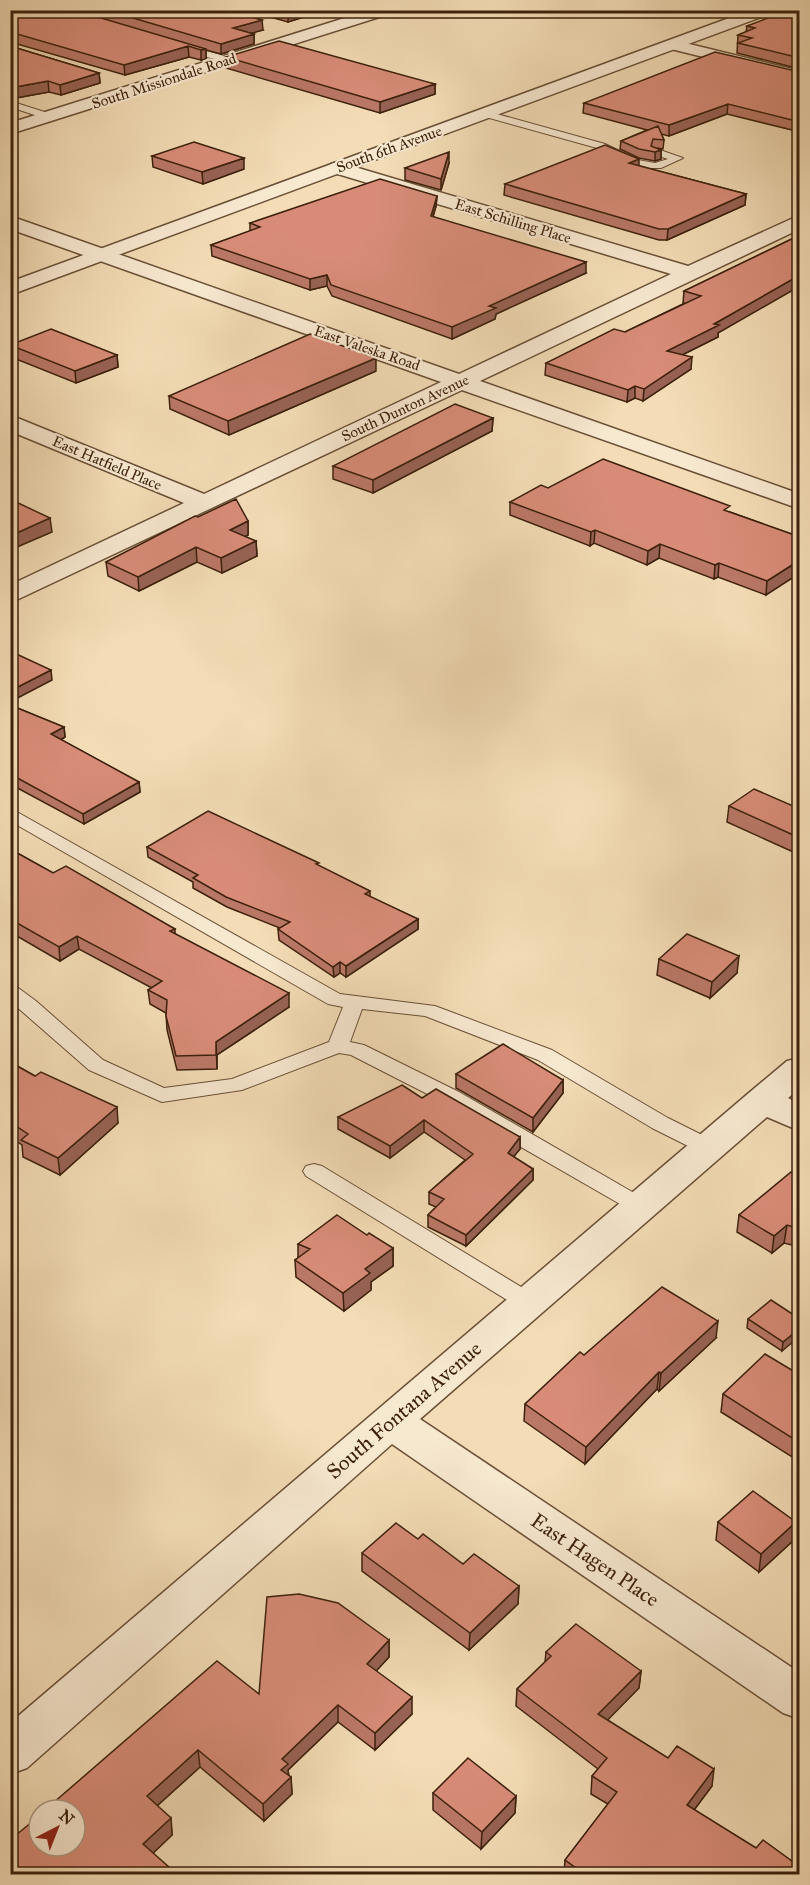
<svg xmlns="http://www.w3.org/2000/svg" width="810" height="1885" viewBox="0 0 810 1885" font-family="'IM FELL Great Primer',serif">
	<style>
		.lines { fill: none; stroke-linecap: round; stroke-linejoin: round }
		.service-casing { stroke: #6a5036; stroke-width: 2 }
		.minor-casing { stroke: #6a5036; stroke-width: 3 }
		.tertiary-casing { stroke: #6a5036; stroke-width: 3 }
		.service { fill: #f7e8d0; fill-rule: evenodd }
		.minor { fill: #f7e8d0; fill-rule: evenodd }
		.tertiary { fill: #f7e8d0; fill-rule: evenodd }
		.wall { fill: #ba7867; stroke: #3d210c; stroke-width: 1.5 }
		.shaded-wall { fill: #976254; stroke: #3d210c; stroke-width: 1.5 }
		.building { fill: #d88c78; stroke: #3d210c; stroke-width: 1.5 }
		.labels { text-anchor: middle; stroke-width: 4.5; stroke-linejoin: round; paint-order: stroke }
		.far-street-label { font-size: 15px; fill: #3d210c; stroke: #f7e8d0 }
		.near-street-label { font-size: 21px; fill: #3d210c; stroke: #f7e8d0 }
	</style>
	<rect width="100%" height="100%" fill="#f3dcb6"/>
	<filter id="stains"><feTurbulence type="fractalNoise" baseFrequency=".00333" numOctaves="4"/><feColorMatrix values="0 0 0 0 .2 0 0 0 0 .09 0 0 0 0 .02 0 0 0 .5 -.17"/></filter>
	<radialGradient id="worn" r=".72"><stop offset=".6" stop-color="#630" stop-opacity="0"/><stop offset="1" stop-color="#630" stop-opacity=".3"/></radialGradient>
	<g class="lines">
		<defs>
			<path id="service" d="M 182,44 L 231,58 L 233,60 L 228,63 L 179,49 L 179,45 Z
				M 10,101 L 54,115 L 55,117 L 50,120 L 10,107 Z
				M 486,111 L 605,144 L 638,160 L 655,163 L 668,159 L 653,154 L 653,150 L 657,149 L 683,158 L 661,168 L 641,168 L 615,159 L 597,148 L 482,116 L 481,114 Z
				M 10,808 L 340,994 L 435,1006 L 552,1050 L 668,1118 L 716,1142 L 719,1147 L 716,1152 L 708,1154 L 700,1152 L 652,1128 L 538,1060 L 425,1016 L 362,1009 L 350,1042 L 364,1045 L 459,1092 L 648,1201 L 651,1206 L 648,1211 L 640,1214 L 632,1211 L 443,1102 L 351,1055 L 339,1053 L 242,1090 L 162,1102 L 89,1070 L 10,1001 L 10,985 L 17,987 L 36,1001 L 103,1060 L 164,1088 L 232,1079 L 329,1042 L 343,1007 L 328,1004 L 10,821 Z
				M 314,1164 L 322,1166 L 536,1296 L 540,1302 L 536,1308 L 528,1311 L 520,1308 L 306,1176 L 303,1171 L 306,1166 Z"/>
			<path id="minor" d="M 370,10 L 394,10 L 392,13 L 10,134 L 10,123 Z
				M 673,40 L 800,71 L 800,81 L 667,48 L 665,45 L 667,42 Z
				M 338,162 L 688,266 L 800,215 L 800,229 L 480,381 L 800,494 L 800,509 L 462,390 L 10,603 L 10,585 L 184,503 L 10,431 L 10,415 L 204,494 L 441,382 L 10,229 L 10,216 L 459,374 L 671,274 L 331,172 L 329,168 L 331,164 Z
				M 800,1058 L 800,1088 L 788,1098 L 800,1104 L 800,1131 L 767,1117 L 420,1419 L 800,1673 L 800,1719 L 783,1713 L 392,1444 L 27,1768 L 10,1774 L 10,1723 L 750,1092 L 787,1061 Z"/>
			<path id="tertiary" d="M 751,10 L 774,10 L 772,13 L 10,295 L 10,282 Z"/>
		</defs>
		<!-- service casing -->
		<use href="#service" class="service-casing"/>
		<!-- minor casing -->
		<use href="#minor" class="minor-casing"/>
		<!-- tertiary casing -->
		<use href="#tertiary" class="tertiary-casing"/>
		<!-- service -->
		<use href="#service" class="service"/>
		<!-- minor -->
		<use href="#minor" class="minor"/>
		<!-- tertiary -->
		<use href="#tertiary" class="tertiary"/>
	</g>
	<!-- wall -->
	<path class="wall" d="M 10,10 L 229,10 L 263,30 L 251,33 L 254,34 L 254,44 L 221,54 L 206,50 L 206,59 L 201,60 L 189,57 L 125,75 L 10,42 Z
		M 245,10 L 326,10 L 288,22 Z
		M 800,10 L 800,69 L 737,53 L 738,35 L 746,32 L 747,26 Z
		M 10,46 L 99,73 L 100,83 L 61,95 L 49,92 L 10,99 Z
		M 226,57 L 435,84 L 435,94 L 380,113 L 226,68 Z
		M 800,72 L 800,132 L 727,114 L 669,136 L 661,134 L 664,140 L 663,149 L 657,148 L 661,150 L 661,159 L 655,161 L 639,158 L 620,149 L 621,141 L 647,130 L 583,113 L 584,103 Z
		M 152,156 L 244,169 L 203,184 L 153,167 Z
		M 449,163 L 441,190 L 405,180 L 405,168 Z
		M 639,166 L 746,194 L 745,205 L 667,240 L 659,240 L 504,195 L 505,184 Z
		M 437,196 L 436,206 L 433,217 L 586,273 L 496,314 L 495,319 L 452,339 L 332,296 L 327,286 L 310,290 L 212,256 L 211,245 L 250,231 L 250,223 Z
		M 800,235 L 718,333 L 718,337 L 682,355 L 691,369 L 643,401 L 635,398 L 627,402 L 545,375 L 546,363 L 625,332 L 685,303 L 683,303 L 684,291 Z
		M 10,345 L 117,355 L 118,367 L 76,383 L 11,357 Z
		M 376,371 L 229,435 L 170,409 L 169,396 Z
		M 493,418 L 492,431 L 373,493 L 333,479 L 333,466 Z
		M 548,488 L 730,512 L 800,537 L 766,595 L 718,577 L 714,579 L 659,558 L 647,565 L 594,543 L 590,546 L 510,515 L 510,502 Z
		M 198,517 L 248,521 L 248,535 L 245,537 L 256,541 L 257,556 L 222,573 L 197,562 L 139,591 L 108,576 L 106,562 Z
		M 10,705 L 64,727 L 65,737 L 61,740 L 139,782 L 140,792 L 84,824 L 10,784 Z
		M 729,806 L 800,809 L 800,855 L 727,822 Z
		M 147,847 L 319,866 L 370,891 L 370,897 L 418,919 L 418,929 L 346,977 L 340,973 L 334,977 L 279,940 L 278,929 L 280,928 L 227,907 L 193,888 L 193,882 L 148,857 Z
		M 10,849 L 53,873 L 175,929 L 175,934 L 289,1007 L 217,1055 L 217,1069 L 177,1070 L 167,1030 L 166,1013 L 150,1004 L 148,990 L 152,988 L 79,949 L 60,961 L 10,932 Z
		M 659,959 L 737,973 L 710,998 L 657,975 Z
		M 10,1062 L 118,1123 L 60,1175 L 23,1157 L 22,1145 L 10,1137 Z
		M 456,1074 L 563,1080 L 563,1093 L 533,1132 L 456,1088 Z
		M 422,1098 L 520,1137 L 520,1149 L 513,1157 L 533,1169 L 533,1180 L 466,1246 L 428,1227 L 428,1215 L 436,1207 L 429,1204 L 429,1192 L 465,1160 L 424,1132 L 390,1158 L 338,1129 L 338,1117 Z
		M 800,1178 L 800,1247 L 784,1243 L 772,1253 L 737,1232 L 739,1215 Z
		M 367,1235 L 393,1248 L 393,1266 L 371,1282 L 371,1290 L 344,1311 L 296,1277 L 295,1260 L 298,1258 L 298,1244 Z
		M 748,1319 L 800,1319 L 782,1351 L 747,1328 Z
		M 716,1338 L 659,1391 L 657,1389 L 585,1464 L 524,1421 L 525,1404 L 584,1355 Z
		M 800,1375 L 800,1462 L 721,1412 L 723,1394 Z
		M 718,1522 L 794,1540 L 759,1572 L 716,1540 Z
		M 418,1539 L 463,1564 L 519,1586 L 518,1604 L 469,1650 L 362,1571 L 362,1553 Z
		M 389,1640 L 389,1657 L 376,1671 L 412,1714 L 375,1750 L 338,1722 L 288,1770 L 289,1776 L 291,1777 L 292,1794 L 264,1821 L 200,1767 L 157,1806 L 171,1818 L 172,1835 L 153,1853 L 10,1875 L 259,1694 Z
		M 546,1652 L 641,1671 L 639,1688 L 607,1720 L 712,1786 L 694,1810 L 800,1875 L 564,1875 L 565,1860 L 608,1804 L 591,1794 L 592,1776 L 598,1769 L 516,1706 L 517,1689 L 545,1662 Z
		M 433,1793 L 516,1796 L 515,1813 L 481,1849 L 433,1810 Z"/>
	<!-- shaded-wall -->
	<path class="shaded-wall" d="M 294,10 L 326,10 L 288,22 L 288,13 Z
		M 262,20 L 263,30 L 234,38 L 233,28 Z
		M 254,34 L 254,44 L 221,54 L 221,44 Z
		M 188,46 L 189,57 L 125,75 L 124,65 Z
		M 206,49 L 206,59 L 201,60 L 201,50 Z
		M 99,73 L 100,83 L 61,95 L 60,85 Z
		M 48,81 L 49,92 L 10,99 L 10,88 Z
		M 435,84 L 435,94 L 380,113 L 380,102 Z
		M 728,104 L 727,114 L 669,136 L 669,125 Z
		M 661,150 L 661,159 L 655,161 L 655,152 Z
		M 449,152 L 449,163 L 441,190 L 441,179 Z
		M 244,158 L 244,169 L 203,184 L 202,172 Z
		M 639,159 L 639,170 L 629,163 Z
		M 746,194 L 745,205 L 667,240 L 668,229 Z
		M 437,196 L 436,206 L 430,226 L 431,216 Z
		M 586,262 L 586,273 L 496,314 L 495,319 L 452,339 L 452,327 L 489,306 Z
		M 327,275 L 327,286 L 310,290 L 310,279 Z
		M 800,275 L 800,286 L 718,333 L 718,337 L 666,363 L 667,351 Z
		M 117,355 L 118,367 L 76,383 L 75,371 Z
		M 692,357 L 691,369 L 643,401 L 644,389 Z
		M 376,358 L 376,371 L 229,435 L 228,421 Z
		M 635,386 L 635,398 L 627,402 L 628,390 Z
		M 493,418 L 492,431 L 373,493 L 373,480 Z
		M 50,518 L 52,532 L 10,550 L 10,536 Z
		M 248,521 L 248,535 L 230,545 L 230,530 Z
		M 595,530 L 594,543 L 590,546 L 591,532 Z
		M 256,541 L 257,556 L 222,573 L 221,558 Z
		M 660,544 L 659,558 L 647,565 L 648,551 Z
		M 196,547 L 197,562 L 139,591 L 138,577 Z
		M 800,560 L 800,573 L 766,595 L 767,581 Z
		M 719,563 L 718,577 L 714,579 L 715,565 Z
		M 51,670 L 52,680 L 10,702 L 10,691 Z
		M 64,727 L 65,737 L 52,745 L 51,734 Z
		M 139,782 L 140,792 L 84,824 L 83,814 Z
		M 418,919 L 418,929 L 346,977 L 346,966 Z
		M 77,936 L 79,949 L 60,961 L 59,947 Z
		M 739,956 L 737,973 L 710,998 L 712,982 Z
		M 340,962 L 340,973 L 334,977 L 333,967 Z
		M 289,993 L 289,1007 L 217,1055 L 217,1069 L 216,1042 Z
		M 563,1080 L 563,1093 L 533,1132 L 533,1118 Z
		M 117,1107 L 118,1123 L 60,1175 L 58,1158 Z
		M 424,1120 L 424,1132 L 390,1158 L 390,1146 Z
		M 520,1137 L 520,1149 L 507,1165 L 508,1153 Z
		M 533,1169 L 533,1180 L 466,1246 L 466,1235 Z
		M 787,1225 L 784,1243 L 772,1253 L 774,1236 Z
		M 393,1248 L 393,1266 L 371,1282 L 371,1290 L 344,1311 L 343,1293 L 365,1269 Z
		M 718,1321 L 716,1338 L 659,1391 L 661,1373 Z
		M 800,1328 L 800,1336 L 782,1351 L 783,1342 Z
		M 659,1372 L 657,1389 L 585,1464 L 586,1447 Z
		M 796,1522 L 794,1540 L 759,1572 L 761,1554 Z
		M 519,1586 L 518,1604 L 469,1650 L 470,1633 Z
		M 389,1640 L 389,1657 L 367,1681 L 367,1664 Z
		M 641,1671 L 639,1688 L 596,1732 L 598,1714 Z
		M 412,1697 L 412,1714 L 375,1750 L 375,1733 Z
		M 338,1705 L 338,1722 L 288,1770 L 289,1779 L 291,1777 L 292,1794 L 264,1821 L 263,1804 L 282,1759 Z
		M 198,1750 L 200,1767 L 149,1813 L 147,1796 Z
		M 714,1769 L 712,1786 L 685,1822 L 687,1805 Z
		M 516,1796 L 515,1813 L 481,1849 L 482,1832 Z
		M 171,1818 L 172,1835 L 145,1861 L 143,1844 Z"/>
	<!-- building -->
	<path class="building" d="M 10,10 L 74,10 L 206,49 L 201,50 L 188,46 L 124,65 L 10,32 Z
		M 106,10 L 228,10 L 262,20 L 233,28 L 254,34 L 221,44 Z
		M 280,10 L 294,10 L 288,13 Z
		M 789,10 L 800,10 L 800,58 L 738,43 L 752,38 L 738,35 L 755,28 L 747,26 Z
		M 279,41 L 435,84 L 380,102 L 226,57 Z
		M 10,46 L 99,73 L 60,85 L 48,81 L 10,88 Z
		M 715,52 L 800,72 L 800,122 L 728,104 L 669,125 L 584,103 Z
		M 658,126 L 664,140 L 653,139 L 651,146 L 661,150 L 655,152 L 639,149 L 621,141 Z
		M 194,142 L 244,158 L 202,172 L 152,156 Z
		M 605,145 L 639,159 L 629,163 L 746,194 L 668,229 L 659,229 L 505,184 Z
		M 449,152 L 441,179 L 405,168 Z
		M 380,179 L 437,196 L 431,216 L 586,262 L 489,306 L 496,308 L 452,327 L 331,285 L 327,275 L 310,279 L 211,245 L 260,227 L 250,223 Z
		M 800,235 L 800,275 L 714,324 L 719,325 L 667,351 L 692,357 L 644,389 L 635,386 L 628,390 L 546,363 L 614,329 L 625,332 L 701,296 L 684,291 Z
		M 51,329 L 117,355 L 75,371 L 10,345 Z
		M 310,334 L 376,358 L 228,421 L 169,396 Z
		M 455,404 L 493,418 L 373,480 L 333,466 Z
		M 603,459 L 730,506 L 724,510 L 800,537 L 800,560 L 767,581 L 719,563 L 715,565 L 660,544 L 648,551 L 595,530 L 591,532 L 510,502 L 541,485 L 548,488 Z
		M 236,499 L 248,521 L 230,530 L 256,541 L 221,558 L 196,547 L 138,577 L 106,562 L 195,516 L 198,517 Z
		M 16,502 L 50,518 L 10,536 L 10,504 Z
		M 10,651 L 51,670 L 10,691 Z
		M 10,705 L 64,727 L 51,734 L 139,782 L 83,814 L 10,774 Z
		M 754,789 L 800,809 L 800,838 L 729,806 Z
		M 208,811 L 319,863 L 316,864 L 370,891 L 365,894 L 418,919 L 346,966 L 340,962 L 333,967 L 278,929 L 290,922 L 226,897 L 193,878 L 198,875 L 147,847 Z
		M 10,849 L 53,873 L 66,866 L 175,929 L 170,931 L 289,993 L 216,1042 L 216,1055 L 176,1056 L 166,1016 L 167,1000 L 148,990 L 162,981 L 77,936 L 59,947 L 10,919 Z
		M 687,934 L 739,956 L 712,982 L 659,959 Z
		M 503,1044 L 563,1080 L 533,1118 L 456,1074 Z
		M 10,1062 L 35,1076 L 41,1072 L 117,1107 L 58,1158 L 21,1140 L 28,1134 L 10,1122 Z
		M 402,1085 L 422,1098 L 436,1089 L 520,1137 L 508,1153 L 533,1169 L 466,1235 L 428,1215 L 444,1199 L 429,1192 L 473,1154 L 424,1120 L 390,1146 L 338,1117 Z
		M 791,1172 L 800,1178 L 800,1229 L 787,1225 L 774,1236 L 739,1215 Z
		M 337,1215 L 367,1235 L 369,1233 L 393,1248 L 365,1269 L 370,1273 L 343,1293 L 295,1260 L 310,1249 L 298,1244 Z
		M 662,1287 L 718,1321 L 661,1373 L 659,1372 L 586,1447 L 525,1404 L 580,1352 L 584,1355 Z
		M 771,1300 L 800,1319 L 800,1328 L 783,1342 L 748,1319 Z
		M 765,1354 L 800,1375 L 800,1443 L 723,1394 Z
		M 753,1491 L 796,1522 L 761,1554 L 718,1522 Z
		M 396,1523 L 418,1539 L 423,1534 L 463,1564 L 474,1554 L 519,1586 L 470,1633 L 362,1553 Z
		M 299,1594 L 338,1603 L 389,1640 L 367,1664 L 412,1697 L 375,1733 L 338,1705 L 282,1759 L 288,1764 L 281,1770 L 291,1777 L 263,1804 L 198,1750 L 147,1796 L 171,1818 L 143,1844 L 178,1875 L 10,1875 L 10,1840 L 39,1816 L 39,1846 L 75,1846 L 75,1810 L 45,1810 L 217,1661 L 259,1694 L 267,1597 Z
		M 576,1624 L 641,1671 L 598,1714 L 668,1758 L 677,1746 L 714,1769 L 687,1805 L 756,1848 L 763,1840 L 800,1867 L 800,1875 L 586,1875 L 565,1860 L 617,1792 L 592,1776 L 607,1758 L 517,1689 L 551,1656 L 546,1652 Z
		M 468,1758 L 516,1796 L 482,1832 L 433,1793 Z"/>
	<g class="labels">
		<!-- far-street labels -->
		<g class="far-street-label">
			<text transform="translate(164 81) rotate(-18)" y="5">South Missiondale Road</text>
			<text transform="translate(389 149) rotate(-20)" y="5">South 6th Avenue</text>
			<text transform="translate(513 221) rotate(17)" y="5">East Schilling Place</text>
			<text transform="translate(367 348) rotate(19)" y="5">East Valeska Road</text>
			<text transform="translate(405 408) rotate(-25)" y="5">South Dunton Avenue</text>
			<text transform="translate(107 463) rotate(23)" y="5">East Hatfield Place</text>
		</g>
		<!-- near-street labels -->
		<g class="near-street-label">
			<text transform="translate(404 1410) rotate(-41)" y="7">South Fontana Avenue</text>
			<text transform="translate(595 1560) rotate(34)" y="7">East Hagen Place</text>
		</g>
	</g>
	<!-- margin -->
	<rect width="810" height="1885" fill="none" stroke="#f3dcb6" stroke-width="36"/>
	<rect x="12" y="12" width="786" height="1861" fill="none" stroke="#3d210c" stroke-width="3"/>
	<rect x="18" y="18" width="774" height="1849" fill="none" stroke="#3d210c" stroke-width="1.5"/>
	<!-- north arrow -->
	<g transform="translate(57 1828) rotate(42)"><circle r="28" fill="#f7e8d0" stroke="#ad9882" stroke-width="1.5"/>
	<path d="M0-4.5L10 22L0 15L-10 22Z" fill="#8f2418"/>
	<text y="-9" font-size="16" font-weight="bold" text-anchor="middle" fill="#3d210c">N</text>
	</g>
	<rect width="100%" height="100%" filter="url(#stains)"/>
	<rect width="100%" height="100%" fill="url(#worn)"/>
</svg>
